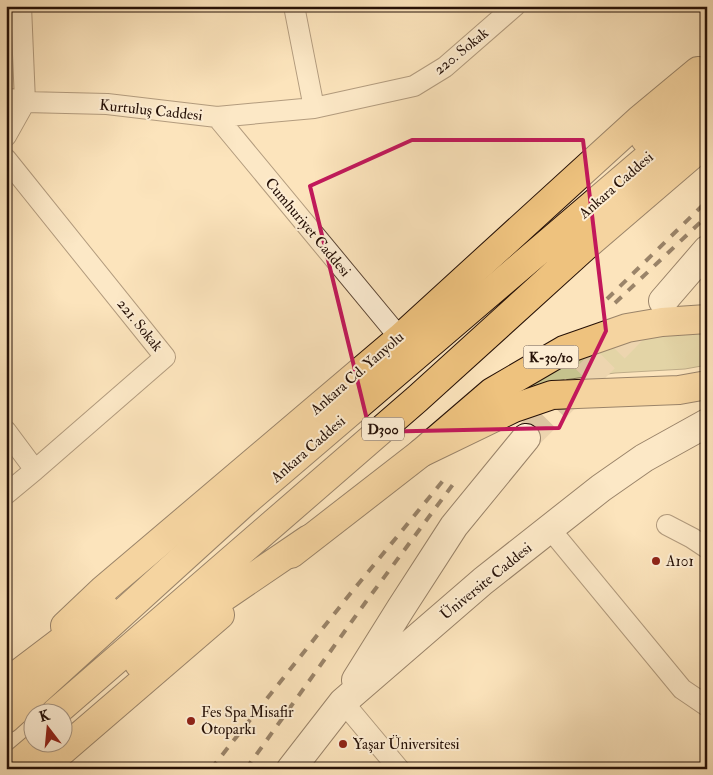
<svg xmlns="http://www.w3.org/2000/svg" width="713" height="775" viewBox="0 0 713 775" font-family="'IM FELL Double Pica',serif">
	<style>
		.green { fill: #c5c28d; stroke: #75694a }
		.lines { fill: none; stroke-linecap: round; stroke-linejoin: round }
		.secondary-tunnel { stroke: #dcc4a1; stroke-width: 28; stroke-dasharray: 28 14; stroke-linecap: butt }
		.street-casing { stroke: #5b4534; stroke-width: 22 }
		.secondary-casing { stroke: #251006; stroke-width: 30 }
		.primary-casing { stroke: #251006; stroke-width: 30 }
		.highway-casing { stroke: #251006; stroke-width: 30 }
		.street { stroke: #fdedd3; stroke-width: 20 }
		.secondary { stroke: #fdedd3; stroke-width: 28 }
		.primary { stroke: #eec27e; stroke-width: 28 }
		.highway { stroke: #eec27e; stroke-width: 28 }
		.rail { stroke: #251006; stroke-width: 4; stroke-dasharray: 9 9; stroke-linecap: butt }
		.marked { fill: none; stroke: #c2185b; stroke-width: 4; stroke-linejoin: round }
		.poi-dot { fill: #8f2418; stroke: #fdedd3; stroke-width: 2 }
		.labels { text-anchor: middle; stroke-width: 4; stroke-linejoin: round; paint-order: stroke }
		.shield { fill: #fdedd3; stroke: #665244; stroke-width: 1 }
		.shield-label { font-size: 14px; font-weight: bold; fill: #251006 }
		.street-label { font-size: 15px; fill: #251006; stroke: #fdedd3 }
		.poi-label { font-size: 15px; fill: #251006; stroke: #fdedd3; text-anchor: start }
	</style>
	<rect width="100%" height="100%" fill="#fce4bc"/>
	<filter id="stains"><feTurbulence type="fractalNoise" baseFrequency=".004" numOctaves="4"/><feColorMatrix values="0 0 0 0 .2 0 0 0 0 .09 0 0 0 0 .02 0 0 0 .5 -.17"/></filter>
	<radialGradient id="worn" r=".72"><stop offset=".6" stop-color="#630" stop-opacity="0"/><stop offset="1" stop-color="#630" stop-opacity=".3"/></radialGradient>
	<!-- green -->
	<path class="green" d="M 707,324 L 707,365 L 685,369 L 615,373 L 549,382 L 509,398 L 575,351 Z"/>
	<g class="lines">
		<!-- secondary-tunnel -->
		<path class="secondary-tunnel" d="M 526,438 L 644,319"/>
		<defs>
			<path id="street" d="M 21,6 L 25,102
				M 294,6 L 314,108
				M 6,98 L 25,102 L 107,104 L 217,117 L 314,108 L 414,86 L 445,67 L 515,6
				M 217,117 L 400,338
				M 6,136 L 25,102
				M 6,159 L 165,357 L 35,470
				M 6,431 L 35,470 L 6,494
				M 667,525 L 692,538 L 707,548
				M 550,529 L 682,689 L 707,706
				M 343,702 L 399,769"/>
			<path id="secondary" d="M 663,301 L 707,250
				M 356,680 L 401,608 L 454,526 L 526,438
				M 291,769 L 343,702 L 483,581 L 601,488 L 644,458 L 707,423"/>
			<path id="primary" d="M 291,554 L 421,453 L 514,408 L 552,395 L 679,390 L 707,385
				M 65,626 L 103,590 L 400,338 L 639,120 L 698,71
				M 41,769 L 220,615"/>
			<path id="highway" d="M 645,139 L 707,76
				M 421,453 L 492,392 L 564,350 L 627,328 L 662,322 L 707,319
				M 139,664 L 218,601 L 309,539
				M 6,683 L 105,608
				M 56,712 L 417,399 L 589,243 L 707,142
				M 6,719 L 246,501 L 707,107
				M 11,769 L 43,742"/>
		</defs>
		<!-- street casing -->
		<use href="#street" class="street-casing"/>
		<!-- secondary casing -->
		<use href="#secondary" class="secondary-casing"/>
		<!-- primary casing -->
		<use href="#primary" class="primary-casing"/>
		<!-- highway casing -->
		<use href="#highway" class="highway-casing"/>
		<!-- street -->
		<use href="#street" class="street"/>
		<!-- secondary -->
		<use href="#secondary" class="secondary"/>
		<!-- primary -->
		<use href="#primary" class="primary"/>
		<!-- highway -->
		<use href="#highway" class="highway"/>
		<!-- rail -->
		<path class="rail" d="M 607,299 L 707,201
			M 615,303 L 707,216
			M 211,769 L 350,594 L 446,477
			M 246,769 L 365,603 L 454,483"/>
	</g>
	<!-- marked area -->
	<path d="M0 0H713V775H0ZM 412,140 L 583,140 L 606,331 L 559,428 L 370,432 L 310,186 Z" fill="#fce4bc" fill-opacity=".55" fill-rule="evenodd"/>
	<path class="marked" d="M 412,140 L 583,140 L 606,331 L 559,428 L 370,432 L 310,186 Z"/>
	<!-- markers -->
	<g class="poi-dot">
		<circle cx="656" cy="561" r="5"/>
		<circle cx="191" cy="721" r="5"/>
		<circle cx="343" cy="744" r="5"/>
	</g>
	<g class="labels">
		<!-- shield labels -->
		<g class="shield">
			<rect x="523.5" y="345.5" width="55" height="23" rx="4"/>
			<rect x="362" y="417.5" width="42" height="23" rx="4"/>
		</g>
		<g class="shield-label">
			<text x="551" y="362">K-30/10</text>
			<text x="383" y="434">D300</text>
		</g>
		<!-- street labels -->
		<g class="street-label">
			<text transform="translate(461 51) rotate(-39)" y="5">220. Sokak</text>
			<text transform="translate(151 110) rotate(6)" y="5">Kurtuluş Caddesi</text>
			<text transform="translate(616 185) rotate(-41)" y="5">Ankara Caddesi</text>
			<text transform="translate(308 227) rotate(50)" y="5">Cumhuriyet Caddesi</text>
			<text transform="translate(140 325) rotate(51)" y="5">221. Sokak</text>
			<text transform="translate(357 373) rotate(-41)" y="5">Ankara Cd. Yanyolu</text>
			<text transform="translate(308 449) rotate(-41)" y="5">Ankara Caddesi</text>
			<text transform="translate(486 581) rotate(-39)" y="5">Üniversite Caddesi</text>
		</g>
		<!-- poi labels -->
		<g class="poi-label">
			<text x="666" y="566">A101</text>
			<text x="201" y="717">Fes Spa Misafir<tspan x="201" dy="17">Otoparkı</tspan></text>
			<text x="353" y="749">Yaşar Üniversitesi</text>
		</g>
	</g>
	<!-- margin -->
	<rect width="713" height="775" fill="none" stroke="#fce4bc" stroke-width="25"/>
	<rect x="8" y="8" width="698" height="760" fill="none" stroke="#251006" stroke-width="2.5"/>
	<rect x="12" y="12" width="688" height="750" fill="none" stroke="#251006"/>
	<!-- north arrow -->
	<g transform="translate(48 728) rotate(344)"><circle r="24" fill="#fdedd3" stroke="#a79581"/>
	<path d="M0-4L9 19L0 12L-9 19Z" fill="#8f2418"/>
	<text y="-8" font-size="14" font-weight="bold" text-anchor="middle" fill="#251006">K</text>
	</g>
	<rect width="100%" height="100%" filter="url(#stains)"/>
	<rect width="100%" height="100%" fill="url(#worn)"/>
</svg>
